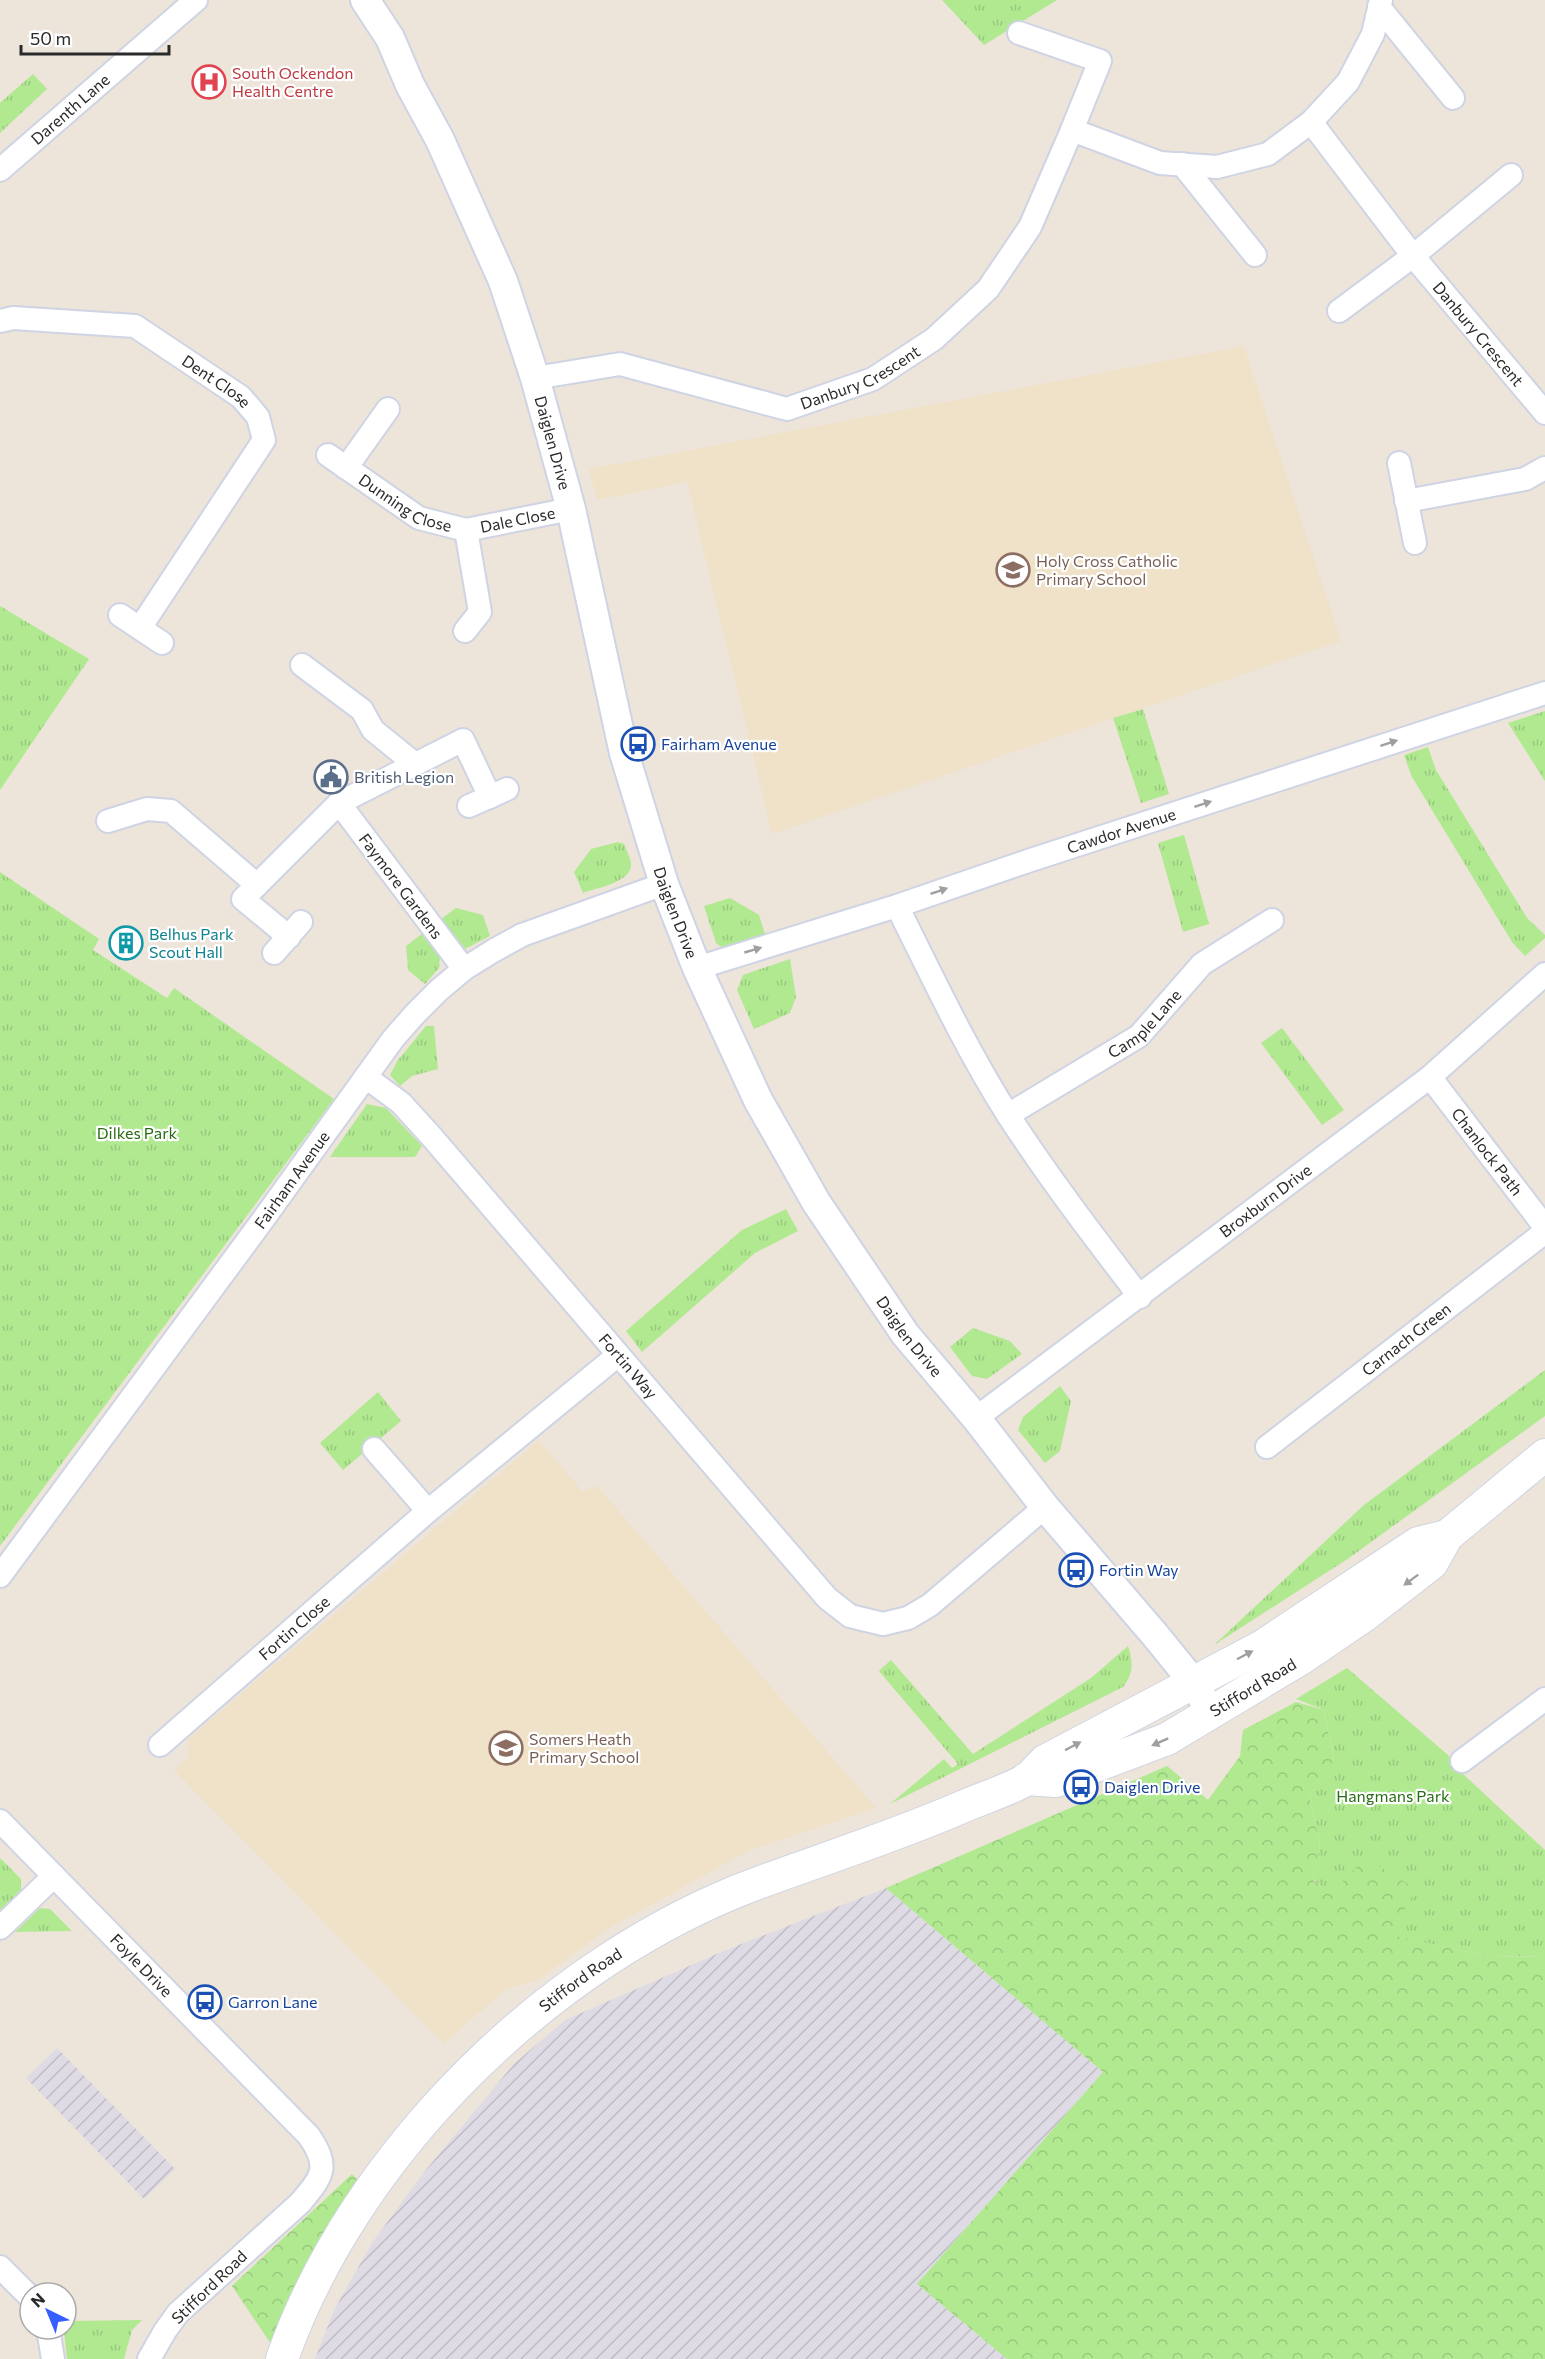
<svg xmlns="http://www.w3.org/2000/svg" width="1545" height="2359" viewBox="0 0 1545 2359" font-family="Commissioner,sans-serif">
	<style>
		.industrial { fill: url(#industrial-furrows) }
		.education { fill: #f0e2c8 }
		.grass { fill: url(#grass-tufts) }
		.forest { fill: url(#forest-crowns) }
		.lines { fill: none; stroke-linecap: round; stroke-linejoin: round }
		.minor-casing { stroke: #cfd4e4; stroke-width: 26 }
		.tertiary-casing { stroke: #cfd4e4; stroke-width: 32 }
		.secondary-casing { stroke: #cfd4e4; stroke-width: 34 }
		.minor { stroke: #fff; stroke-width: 22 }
		.tertiary { stroke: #fff; stroke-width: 28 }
		.secondary { stroke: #fff; stroke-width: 32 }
		.oneway { fill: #9f9f9f }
		.labels { text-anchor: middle; stroke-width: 4.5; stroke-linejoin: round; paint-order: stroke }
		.health-label { font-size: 16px; fill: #be3a42; stroke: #fff; text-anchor: start }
		.street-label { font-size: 16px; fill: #2a2a2a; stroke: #fff }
		.education-label { font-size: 16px; fill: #785e54; stroke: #fff; text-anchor: start }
		.transit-label { font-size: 16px; fill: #164399; stroke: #fff; text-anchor: start }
		.service-label { font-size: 16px; fill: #4e5e75; stroke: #fff; text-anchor: start }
		.culture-label { font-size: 16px; fill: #0d838f; stroke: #fff; text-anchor: start }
		.park-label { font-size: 16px; fill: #286d14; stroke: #fff }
	</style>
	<defs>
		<pattern id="industrial-furrows" width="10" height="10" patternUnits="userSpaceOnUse" patternTransform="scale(1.5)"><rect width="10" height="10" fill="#dedbe5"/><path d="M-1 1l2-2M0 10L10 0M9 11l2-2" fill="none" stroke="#bfbcc5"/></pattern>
		<pattern id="grass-tufts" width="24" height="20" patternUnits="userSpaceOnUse" patternTransform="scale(1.5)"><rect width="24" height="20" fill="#b1e991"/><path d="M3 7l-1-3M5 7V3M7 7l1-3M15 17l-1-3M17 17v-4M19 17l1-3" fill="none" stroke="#98c87d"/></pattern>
		<pattern id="forest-crowns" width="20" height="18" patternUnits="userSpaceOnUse" patternTransform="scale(1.5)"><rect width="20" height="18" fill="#b1e991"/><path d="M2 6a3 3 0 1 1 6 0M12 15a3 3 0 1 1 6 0" fill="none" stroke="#98c87d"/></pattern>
	</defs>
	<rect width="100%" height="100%" fill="#ede4da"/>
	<!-- industrial -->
	<path class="industrial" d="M 886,1888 L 1103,2072 L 917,2284 L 1007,2359 L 315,2359 L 334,2310 L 372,2243 L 425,2171 L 514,2064 L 565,2020 L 726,1950 Z
		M 57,2048 L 175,2169 L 144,2199 L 26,2078 Z"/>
	<!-- education -->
	<path class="education" d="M 1244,346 L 1341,641 L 772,834 L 687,482 L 597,500 L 589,469 Z
		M 539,1440 L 582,1491 L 597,1486 L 876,1808 L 748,1851 L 606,1930 L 539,1980 L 506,1989 L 444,2044 L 174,1770 L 188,1757 L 188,1739 Z"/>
	<!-- grass -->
	<path class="grass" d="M 942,0 L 1057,0 L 984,45 Z
		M 33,74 L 47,89 L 0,133 L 0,103 Z
		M 0,606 L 89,659 L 0,790 Z
		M 1143,709 L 1169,794 L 1141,803 L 1113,718 Z
		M 1545,711 L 1545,781 L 1508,723 Z
		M 1428,747 L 1436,770 L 1527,918 L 1545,935 L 1545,938 L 1525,956 L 1512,942 L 1412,777 L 1404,755 Z
		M 1184,835 L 1209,924 L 1183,932 L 1158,843 Z
		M 618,842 L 624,844 C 626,850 632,860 631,866 C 629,883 596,888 583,893 L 574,872 L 591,849 Z
		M 0,872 L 99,939 L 93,950 L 167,998 L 174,988 L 334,1099 L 0,1546 Z
		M 730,898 L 759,915 L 766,937 L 727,951 L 716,943 L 704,906 Z
		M 456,908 L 483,915 L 490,936 L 465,949 L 441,919 Z
		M 423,933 L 440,957 L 439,968 L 425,984 L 408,970 L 406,946 Z
		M 790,959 L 796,997 L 790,1013 L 754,1029 L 737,990 L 743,975 Z
		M 426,1026 L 434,1026 L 438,1069 L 412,1076 L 400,1086 L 390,1075 L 398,1060 Z
		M 1282,1028 L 1344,1110 L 1322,1125 L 1261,1043 Z
		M 367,1104 L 386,1108 L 422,1146 L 415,1157 L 330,1157 Z
		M 786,1209 L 798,1231 L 755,1253 L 642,1352 L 626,1331 L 742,1230 Z
		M 973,1328 L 1010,1341 L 1022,1354 L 987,1379 L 972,1376 L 950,1347 Z
		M 1545,1370 L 1545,1416 L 1349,1558 L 1214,1645 L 1364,1505 Z
		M 1060,1386 L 1071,1401 L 1060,1451 L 1045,1463 L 1018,1430 L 1023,1417 Z
		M 378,1392 L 401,1421 L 343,1470 L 320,1443 Z
		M 1128,1646 C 1133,1662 1134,1673 1123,1687 L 890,1804 L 944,1759 L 952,1768 L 958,1764 L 879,1671 L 891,1660 L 973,1754 L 1091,1678 Z
		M 1347,1668 L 1448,1755 L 1463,1774 L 1545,1850 L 1545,1956 L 1490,1957 L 1390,1935 L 1330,1895 L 1313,1879 L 1320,1844 L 1309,1796 L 1334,1759 L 1324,1710 L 1296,1699 Z
		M 0,1858 L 21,1879 L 21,1890 L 0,1910 Z
		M 40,1908 L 50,1909 L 72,1931 L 15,1932 Z
		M 142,2320 L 132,2330 L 124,2359 L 67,2359 L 64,2331 L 70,2321 Z"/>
	<!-- forest -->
	<path class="forest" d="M 1296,1702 L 1324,1710 L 1334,1760 L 1309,1796 L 1320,1844 L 1313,1880 L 1330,1894 L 1366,1858 L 1416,1889 L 1391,1935 L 1490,1957 L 1545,1956 L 1545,2359 L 1007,2359 L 917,2284 L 1103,2072 L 886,1888 L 1167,1766 L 1208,1800 L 1240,1756 L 1243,1730 Z
		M 352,2174 L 361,2183 L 275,2344 L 269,2341 L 232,2286 Z"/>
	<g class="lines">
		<defs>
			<g id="minor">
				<path d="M 1379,7 L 1453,98"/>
				<path d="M 1019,33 L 1100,61 L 1072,130"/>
				<path id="s1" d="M 1311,122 L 1413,256 L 1545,413"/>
				<path d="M 1182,164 L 1255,255"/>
				<path id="s2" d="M 0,170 L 196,0"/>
				<path d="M 1339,311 L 1413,256 L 1511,175"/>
				<path id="s3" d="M 0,321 L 13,318 L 135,326 L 241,397 L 258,417 L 264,440 L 140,628"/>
				<path id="s4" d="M 535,378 L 620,364 L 787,409 L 873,379 L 934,339 L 988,289 L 1030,227 L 1072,130 L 1160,163 L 1217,167 L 1268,154 L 1311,122 L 1348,82 L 1373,34 L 1381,0"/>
				<path id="s5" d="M 328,455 L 419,518 L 466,530"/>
				<path d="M 1399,463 L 1415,543"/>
				<path d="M 346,468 L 388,409"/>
				<path d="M 1406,501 L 1525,479 L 1545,468"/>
				<path d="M 120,615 L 162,643"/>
				<path id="s6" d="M 465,631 L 480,612 L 466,530 L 571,509"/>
				<path d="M 302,665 L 362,710 L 373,730 L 415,764"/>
				<path d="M 469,806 L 507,789"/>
				<path d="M 108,821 L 147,809 L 171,811 L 257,885"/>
				<path d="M 897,906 C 932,976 966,1049 1008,1115 C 1049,1178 1094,1237 1140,1297"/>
				<path d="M 289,937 L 243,899 L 339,803"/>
				<path d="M 274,953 L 301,922"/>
				<path id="s7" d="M 697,968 L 897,906 L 1031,860 L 1545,693"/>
				<path d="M 464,969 L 339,803 L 463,740 L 490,797"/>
				<path id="s8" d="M 1430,1077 L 1545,1227"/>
				<path id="s9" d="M 367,1078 L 401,1103 L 431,1136 L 827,1598 L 850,1616 L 883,1624 L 908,1618 L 930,1605 L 1045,1507"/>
				<path id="s10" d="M 1008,1115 L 1139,1036 L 1202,964 L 1272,920"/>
				<path id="s11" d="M 976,1418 L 1430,1077 L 1545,974"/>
				<path id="s12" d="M 1267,1447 L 1545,1232"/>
				<path d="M 374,1449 L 428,1511"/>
				<path id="s13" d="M 0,1576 L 265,1217 L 393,1039 L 415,1014 L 439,990 L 464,969 L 493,951 L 522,935 L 664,884"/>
				<path id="s14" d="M 160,1745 L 428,1511 L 618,1355"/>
				<path d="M 1462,1761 L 1545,1699"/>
				<path id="s15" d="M 0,1821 L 309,2136 C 330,2167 323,2176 300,2203 L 178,2313 L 165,2331 L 149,2359"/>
				<path d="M 0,1928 L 54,1876"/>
				<path d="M 0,2267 L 30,2297"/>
				<path d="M 48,2329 L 53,2359"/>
			</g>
			<g id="tertiary">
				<path id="s16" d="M 365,0 L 390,38 L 410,85 L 440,140 L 503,281 L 535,378 L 571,509 L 624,753 L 664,884 L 697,968 L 758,1100 L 816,1202 L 905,1334 L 976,1418 L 1045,1507 L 1155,1635 L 1194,1683 L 1211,1713"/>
			</g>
			<g id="secondary">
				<path id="s17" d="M 1026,1779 L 1056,1781 L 1167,1739 L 1302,1658 L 1365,1615 L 1432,1563 L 1447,1536 L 1545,1455"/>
				<path id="s18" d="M 282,2359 C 355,2151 552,1959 758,1883 C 826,1858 895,1836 962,1807 C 980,1799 1012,1789 1027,1779 C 1033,1774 1039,1767 1045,1761 L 1261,1647 L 1418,1543 L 1447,1536"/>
			</g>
		</defs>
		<!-- minor casing -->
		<use href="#minor" class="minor-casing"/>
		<!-- tertiary casing -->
		<use href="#tertiary" class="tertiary-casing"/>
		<!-- secondary casing -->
		<use href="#secondary" class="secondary-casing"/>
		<!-- minor -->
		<use href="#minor" class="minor"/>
		<!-- tertiary -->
		<use href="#tertiary" class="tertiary"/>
		<!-- secondary -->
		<use href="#secondary" class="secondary"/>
	</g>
	<!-- one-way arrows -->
	<defs><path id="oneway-solid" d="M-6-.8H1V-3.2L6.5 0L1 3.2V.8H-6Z" transform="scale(1.5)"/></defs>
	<g class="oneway">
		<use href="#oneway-solid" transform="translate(1389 743) rotate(-18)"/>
		<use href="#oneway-solid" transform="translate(1203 804) rotate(-18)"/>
		<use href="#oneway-solid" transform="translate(939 891) rotate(-19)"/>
		<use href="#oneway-solid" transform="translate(753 950) rotate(-16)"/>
		<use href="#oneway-solid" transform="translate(1411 1580) rotate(143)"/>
		<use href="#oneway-solid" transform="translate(1245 1655) rotate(-28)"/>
		<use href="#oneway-solid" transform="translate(1160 1742) rotate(156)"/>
		<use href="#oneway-solid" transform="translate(1073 1746) rotate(-28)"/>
	</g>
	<!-- icons -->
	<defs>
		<symbol id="hospital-ring" viewBox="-11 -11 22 22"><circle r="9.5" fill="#fff" stroke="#e0444e" stroke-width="1.5"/><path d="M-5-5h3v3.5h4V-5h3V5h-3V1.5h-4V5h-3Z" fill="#e0444e"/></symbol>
		<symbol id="school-ring" viewBox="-11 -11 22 22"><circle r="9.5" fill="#fff" stroke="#8d6e63" stroke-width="1.5"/><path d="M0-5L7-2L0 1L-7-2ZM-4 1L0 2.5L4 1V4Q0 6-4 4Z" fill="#8d6e63"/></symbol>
		<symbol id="bus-ring" viewBox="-11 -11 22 22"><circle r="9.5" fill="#fff" stroke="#1a4fb4" stroke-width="1.5"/><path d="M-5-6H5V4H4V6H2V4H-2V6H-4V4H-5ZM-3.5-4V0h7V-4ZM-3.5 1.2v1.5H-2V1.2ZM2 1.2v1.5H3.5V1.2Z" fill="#1a4fb4"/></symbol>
		<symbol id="civic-ring" viewBox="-11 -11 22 22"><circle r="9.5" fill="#fff" stroke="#5c6f8a" stroke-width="1.5"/><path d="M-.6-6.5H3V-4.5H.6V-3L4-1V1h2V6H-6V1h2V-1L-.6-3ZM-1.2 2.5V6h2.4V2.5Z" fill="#5c6f8a"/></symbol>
		<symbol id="building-ring" viewBox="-11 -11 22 22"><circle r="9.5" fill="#fff" stroke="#0f9aa8" stroke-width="1.5"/><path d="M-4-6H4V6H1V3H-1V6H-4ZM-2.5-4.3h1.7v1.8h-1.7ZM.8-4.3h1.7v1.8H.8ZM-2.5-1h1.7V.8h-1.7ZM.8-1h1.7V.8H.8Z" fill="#0f9aa8"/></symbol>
	</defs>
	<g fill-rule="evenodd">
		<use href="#hospital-ring" x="190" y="63" width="38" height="38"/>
		<use href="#school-ring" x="994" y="551" width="38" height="38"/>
		<use href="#bus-ring" x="619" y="725" width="38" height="38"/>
		<use href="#civic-ring" x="312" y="758" width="38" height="38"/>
		<use href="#building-ring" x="107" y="924" width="38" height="38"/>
		<use href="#bus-ring" x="1057" y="1551" width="38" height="38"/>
		<use href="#school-ring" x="487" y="1729" width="38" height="38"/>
		<use href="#bus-ring" x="1062" y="1768" width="38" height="38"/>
		<use href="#bus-ring" x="186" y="1983" width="38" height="38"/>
	</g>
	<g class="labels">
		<!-- health labels -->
		<g class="health-label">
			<text x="232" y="79">South Ockendon<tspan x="232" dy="18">Health Centre</tspan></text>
		</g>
		<!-- street labels -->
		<g class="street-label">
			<text dy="6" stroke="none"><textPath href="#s2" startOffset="93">Darenth Lane</textPath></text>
			<text dy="6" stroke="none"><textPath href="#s1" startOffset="270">Danbury Crescent</textPath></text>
			<text dy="6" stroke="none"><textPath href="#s4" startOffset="339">Danbury Crescent</textPath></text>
			<text dy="6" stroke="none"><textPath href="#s3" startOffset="234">Dent Close</textPath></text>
			<text dy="6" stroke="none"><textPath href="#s16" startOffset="483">Daiglen Drive</textPath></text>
			<text dy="6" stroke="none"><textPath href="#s5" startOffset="92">Dunning Close</textPath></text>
			<text dy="6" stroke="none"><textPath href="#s6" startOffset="160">Dale Close</textPath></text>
			<text dy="6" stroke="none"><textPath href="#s7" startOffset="446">Cawdor Avenue</textPath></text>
			<text transform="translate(401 886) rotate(53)" y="6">Faymore Gardens</text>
			<text dy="6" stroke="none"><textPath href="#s16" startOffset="969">Daiglen Drive</textPath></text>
			<text dy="6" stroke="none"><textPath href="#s10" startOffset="165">Cample Lane</textPath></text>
			<text dy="6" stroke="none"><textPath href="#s8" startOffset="94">Chanlock Path</textPath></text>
			<text dy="6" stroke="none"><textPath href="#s13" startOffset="492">Fairham Avenue</textPath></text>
			<text dy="6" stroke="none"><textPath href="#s11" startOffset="362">Broxburn Drive</textPath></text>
			<text dy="6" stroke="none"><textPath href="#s16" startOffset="1455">Daiglen Drive</textPath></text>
			<text dy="6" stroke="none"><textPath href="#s12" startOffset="176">Carnach Green</textPath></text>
			<text dy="6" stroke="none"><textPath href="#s9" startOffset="390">Fortin Way</textPath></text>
			<text dy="6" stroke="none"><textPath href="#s14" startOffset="178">Fortin Close</textPath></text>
			<text dy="6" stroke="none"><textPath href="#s17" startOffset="249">Stifford Road</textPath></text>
			<text dy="6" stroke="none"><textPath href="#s15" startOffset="202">Foyle Drive</textPath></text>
			<text dy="6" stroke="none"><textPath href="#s18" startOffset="490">Stifford Road</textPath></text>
			<text transform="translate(209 2287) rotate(-44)" y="6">Stifford Road</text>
		</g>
		<!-- education labels -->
		<g class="education-label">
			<text x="1036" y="567">Holy Cross Catholic<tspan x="1036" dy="18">Primary School</tspan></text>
			<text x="529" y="1745">Somers Heath<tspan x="529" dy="18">Primary School</tspan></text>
		</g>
		<!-- transit labels -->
		<g class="transit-label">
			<text x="661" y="750">Fairham Avenue</text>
			<text x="1099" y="1576">Fortin Way</text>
			<text x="1104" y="1793">Daiglen Drive</text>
			<text x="228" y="2008">Garron Lane</text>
		</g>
		<!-- service labels -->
		<g class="service-label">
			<text x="354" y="783">British Legion</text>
		</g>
		<!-- culture labels -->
		<g class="culture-label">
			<text x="149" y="940">Belhus Park<tspan x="149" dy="18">Scout Hall</tspan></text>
		</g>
		<!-- park labels -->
		<g class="park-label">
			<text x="137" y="1139">Dilkes Park</text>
			<text x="1393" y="1802">Hangmans Park</text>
		</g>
	</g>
	<!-- north arrow -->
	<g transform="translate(48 2311) rotate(317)"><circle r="28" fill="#ffffff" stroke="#aaaaaa" stroke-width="1.5"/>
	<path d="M0-4.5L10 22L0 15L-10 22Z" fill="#355fff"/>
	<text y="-9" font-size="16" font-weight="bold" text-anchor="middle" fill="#2a2a2a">N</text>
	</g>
	<!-- scale -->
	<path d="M21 45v9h148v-9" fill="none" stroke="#2a2a2a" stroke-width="3"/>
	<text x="30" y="45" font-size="18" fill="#2a2a2a" stroke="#ffffff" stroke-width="4.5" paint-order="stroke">50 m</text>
</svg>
